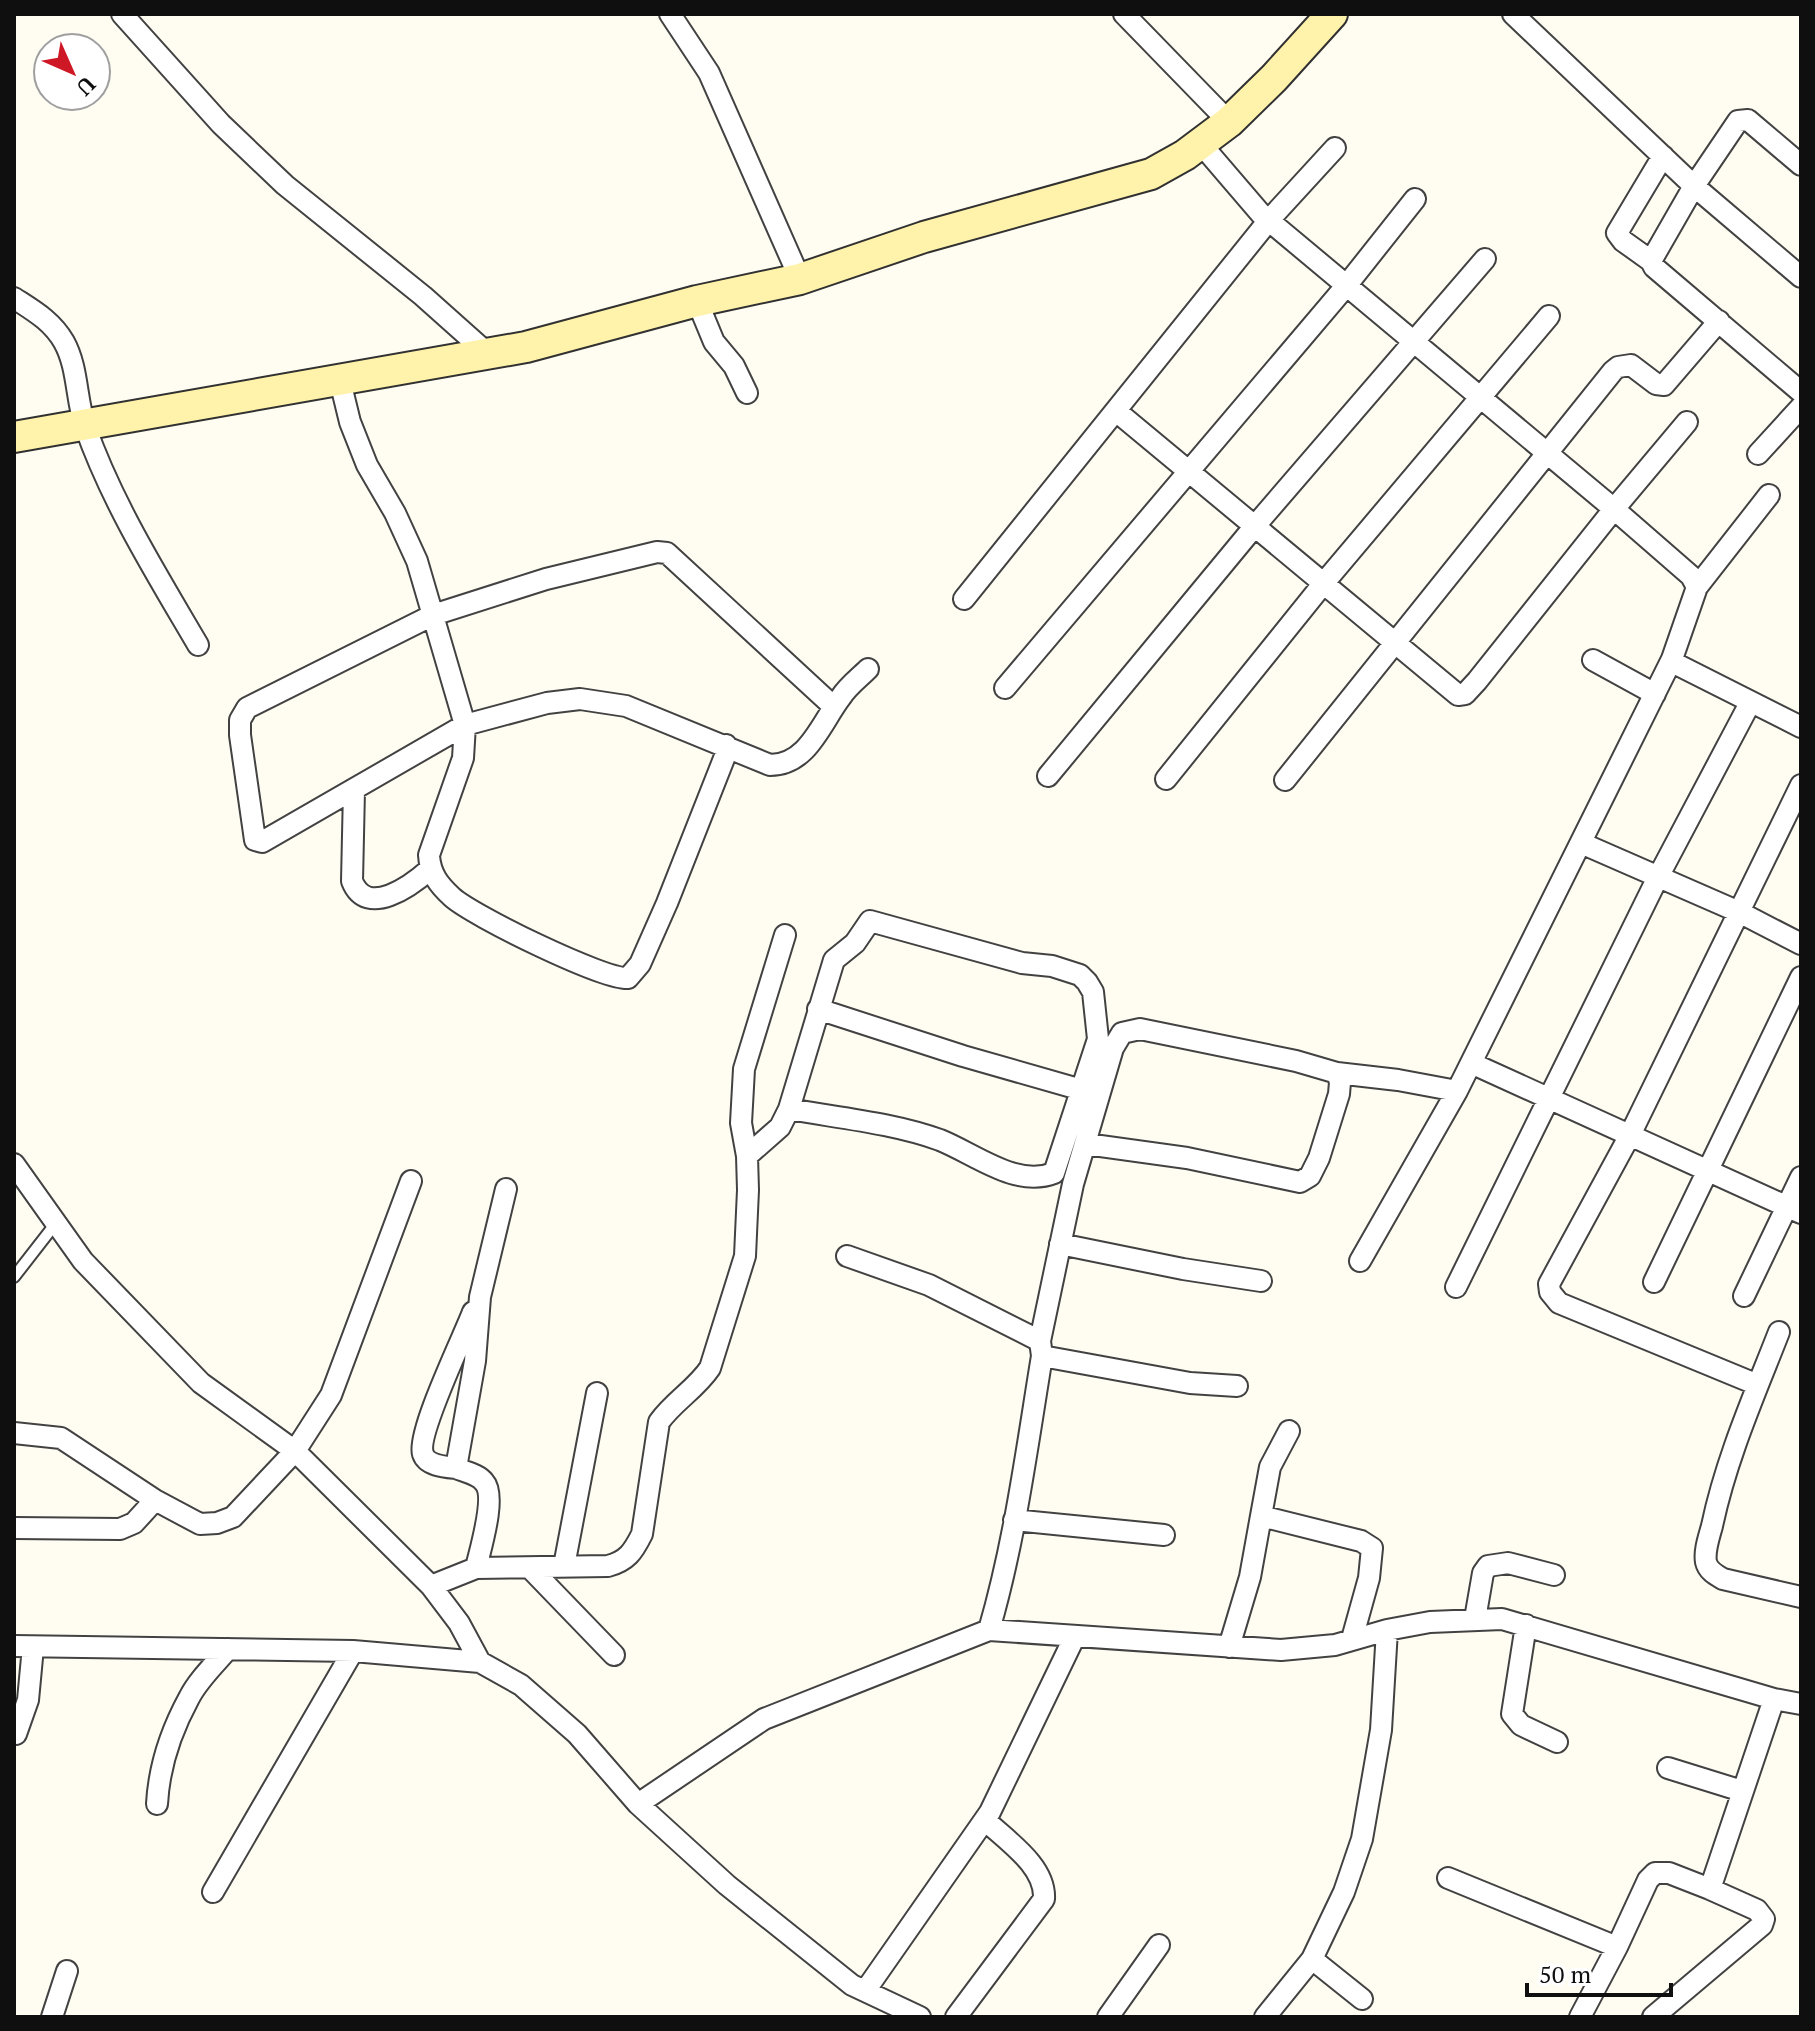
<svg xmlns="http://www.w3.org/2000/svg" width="1815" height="2031" viewBox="0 0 1815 2031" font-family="'PT Serif',serif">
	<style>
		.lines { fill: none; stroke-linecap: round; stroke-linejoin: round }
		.lane-casing { stroke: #424242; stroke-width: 14 }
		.street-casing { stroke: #424242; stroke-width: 24 }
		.secondary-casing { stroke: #313131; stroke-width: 34 }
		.lane { stroke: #fff; stroke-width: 10 }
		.street { stroke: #fff; stroke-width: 20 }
		.secondary { stroke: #fff3ac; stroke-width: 30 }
	</style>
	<rect width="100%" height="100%" fill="#fffcf1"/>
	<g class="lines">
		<defs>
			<path id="lane" d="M 14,1277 L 56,1223"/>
			<path id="street" d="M 122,14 L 221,124 L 285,185 L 423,296 L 488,354
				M 670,14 L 709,73 L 800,279
				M 1124,14 L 1229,122
				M 1513,14 L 1694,186 L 1801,277
				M 1801,165 L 1748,120 L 1738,121 L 1694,186 L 1651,261 L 1654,267 L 1801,392
				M 1651,261 L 1623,241 L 1617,233 L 1663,156
				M 14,298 C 34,311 52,321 64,342 C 78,367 76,399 85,426 C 112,503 157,575 198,645
				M 697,301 L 714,342 L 734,366 L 747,393
				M 340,381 L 350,422 L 367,465 L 395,513 L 417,561 L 465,725 L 463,758 L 429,855 C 430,874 439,885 452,897 C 473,916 604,980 628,978 L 640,964 L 667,903 L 725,756 L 726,745
				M 1116,411 L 1458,695 L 1465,694 L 1477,681 L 1614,509 L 1261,214 L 1201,144
				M 1687,422 L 1614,509 L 1691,576 L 1697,587 L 1672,659 L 1676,664 L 1801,727
				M 1758,454 L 1801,407
				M 1697,587 L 1769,495
				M 964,599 L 1269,220 L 1335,148
				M 1593,660 L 1655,694
				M 1005,688 L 1346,286 L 1415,199
				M 834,707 L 667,553 L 657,552 L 546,579 L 433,615 L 247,708 L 240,720 L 240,735 L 255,840 L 262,842 L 465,725 L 547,703 L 580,699 L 626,706 L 770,765 C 808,765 821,723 841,697 C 848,686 859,678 868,669
				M 1048,776 L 1254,527 L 1485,259
				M 1166,779 L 1323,584 L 1549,316
				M 1285,780 L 1613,371 L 1618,367 L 1631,365 L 1656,384 L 1664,385 L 1719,321
				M 354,790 L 352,881 C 367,919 412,885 430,869
				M 1581,843 L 1739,912 L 1801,944
				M 818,1009 L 963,1056 L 1082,1090
				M 1471,1063 L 1801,1213
				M 1337,1073 L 1398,1080 L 1457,1091 L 1360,1261
				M 1457,1091 L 1672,659
				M 747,1156 L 780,1127 L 789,1109 L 834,960 L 855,943 L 870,921 L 1022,963 L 1052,966 L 1080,975 L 1087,982 L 1093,992 L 1098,1039 L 1054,1173 C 1016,1188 975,1154 940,1140 C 893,1123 839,1118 789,1109
				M 14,1164 L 83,1261 L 201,1383 L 295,1451 L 431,1586 L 459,1623 L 480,1662
				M 1060,1244 L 1183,1269 L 1261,1281
				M 847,1256 L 929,1285 L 1040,1341
				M 1654,1282 L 1801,977
				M 1456,1287 L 1657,879 L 1750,703
				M 1744,1296 L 1801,1177
				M 1779,1332 C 1754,1396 1726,1459 1712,1526 C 1709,1537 1704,1551 1706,1562 C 1708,1571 1716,1575 1723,1579 L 1801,1597
				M 1042,1356 L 1190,1383 L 1237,1386
				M 1758,1385 L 1559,1303 L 1550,1292 L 1549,1284 L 1630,1135 L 1801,785
				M 14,1433 L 61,1438 L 155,1500 L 200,1524 L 217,1523 L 233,1517 L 295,1451 L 331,1395 L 411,1181
				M 456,1468 C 446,1467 427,1466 423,1454 C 416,1434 464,1336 473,1312
				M 1261,1516 L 1270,1467 L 1289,1431
				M 1014,1520 L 1164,1535
				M 14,1528 L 120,1529 L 134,1523 L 155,1500
				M 564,1566 L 597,1393
				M 476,1568 C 480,1550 497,1496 484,1482 C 478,1474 465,1472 456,1468 L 475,1361 L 480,1297 L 506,1189
				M 530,1568 L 614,1655
				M 431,1586 L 476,1568 L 608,1566 C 627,1561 633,1552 642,1534 L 659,1422 C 674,1401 696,1389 710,1368 L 745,1256 L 748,1190 L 747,1156 L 741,1123 L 744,1069 L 785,935
				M 1475,1619 L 1483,1573 L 1488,1566 L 1508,1563 L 1554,1575
				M 1526,1625 L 1512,1714 L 1521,1725 L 1557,1742
				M 989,1630 C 1015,1541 1027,1447 1042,1356 L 1040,1341 L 1073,1184 L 1113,1048 L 1122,1033 L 1140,1029 L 1296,1061 L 1337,1073 L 1340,1082 L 1339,1094 L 1319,1158 L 1310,1176 L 1300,1182 L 1187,1158 L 1086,1144
				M 14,1646 L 353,1651 L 480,1662 L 521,1685 L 577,1734 L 638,1804 L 727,1885 L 852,1985 L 920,2017
				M 1229,1647 L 1250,1577 L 1261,1516 L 1361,1541 L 1372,1548 L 1369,1578 L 1352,1639
				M 1774,1699 L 1801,1704
				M 16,1734 L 28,1700 L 33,1647
				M 1668,1768 L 1742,1791
				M 157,1804 C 159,1767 171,1731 189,1698 C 198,1680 215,1664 228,1649
				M 638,1804 L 764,1719 L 989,1630 L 1281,1650 L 1335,1645 L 1387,1630 L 1430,1622 L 1502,1619 L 1774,1699 L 1710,1889 L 1757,1910 L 1764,1919 L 1762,1925 L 1653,2017
				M 1448,1878 L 1617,1947
				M 213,1892 L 353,1651
				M 1312,1959 L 1362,1999
				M 865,1991 L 990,1812 L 1075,1636
				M 52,2017 L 67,1971
				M 956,2017 L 1044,1899 C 1046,1866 1007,1841 985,1820
				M 1108,2017 L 1159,1945
				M 1265,2017 L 1312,1959 L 1344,1892 L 1362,1839 L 1381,1730 L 1387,1630
				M 1580,2017 L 1617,1947 L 1648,1880 L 1655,1873 L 1669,1873 L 1710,1889"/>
			<path id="secondary" d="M 14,437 L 526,347 L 697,301 L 800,279 L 924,237 L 1151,174 L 1185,155 L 1229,122 L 1274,78 L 1332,14"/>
		</defs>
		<!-- lane casing -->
		<use href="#lane" class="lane-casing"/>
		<!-- street casing -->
		<use href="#street" class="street-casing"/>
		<!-- secondary casing -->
		<use href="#secondary" class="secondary-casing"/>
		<!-- lane -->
		<use href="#lane" class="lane"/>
		<!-- street -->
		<use href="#street" class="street"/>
		<!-- secondary -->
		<use href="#secondary" class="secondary"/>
	</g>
	<!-- border -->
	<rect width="1815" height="2031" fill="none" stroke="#0f0f0f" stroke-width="32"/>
	<!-- north arrow -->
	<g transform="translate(72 72) rotate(135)"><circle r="38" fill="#ffffff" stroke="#9f9f9f" stroke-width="2"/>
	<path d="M0-6L14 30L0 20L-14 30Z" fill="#ce1826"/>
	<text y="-12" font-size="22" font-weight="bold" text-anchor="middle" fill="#0f0f0f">U</text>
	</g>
	<!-- scale -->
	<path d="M1527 1983v12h144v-12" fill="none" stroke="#0f0f0f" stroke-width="4"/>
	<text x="1539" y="1983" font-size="24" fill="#0f0f0f" stroke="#ffffff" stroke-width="6" paint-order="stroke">50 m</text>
</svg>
